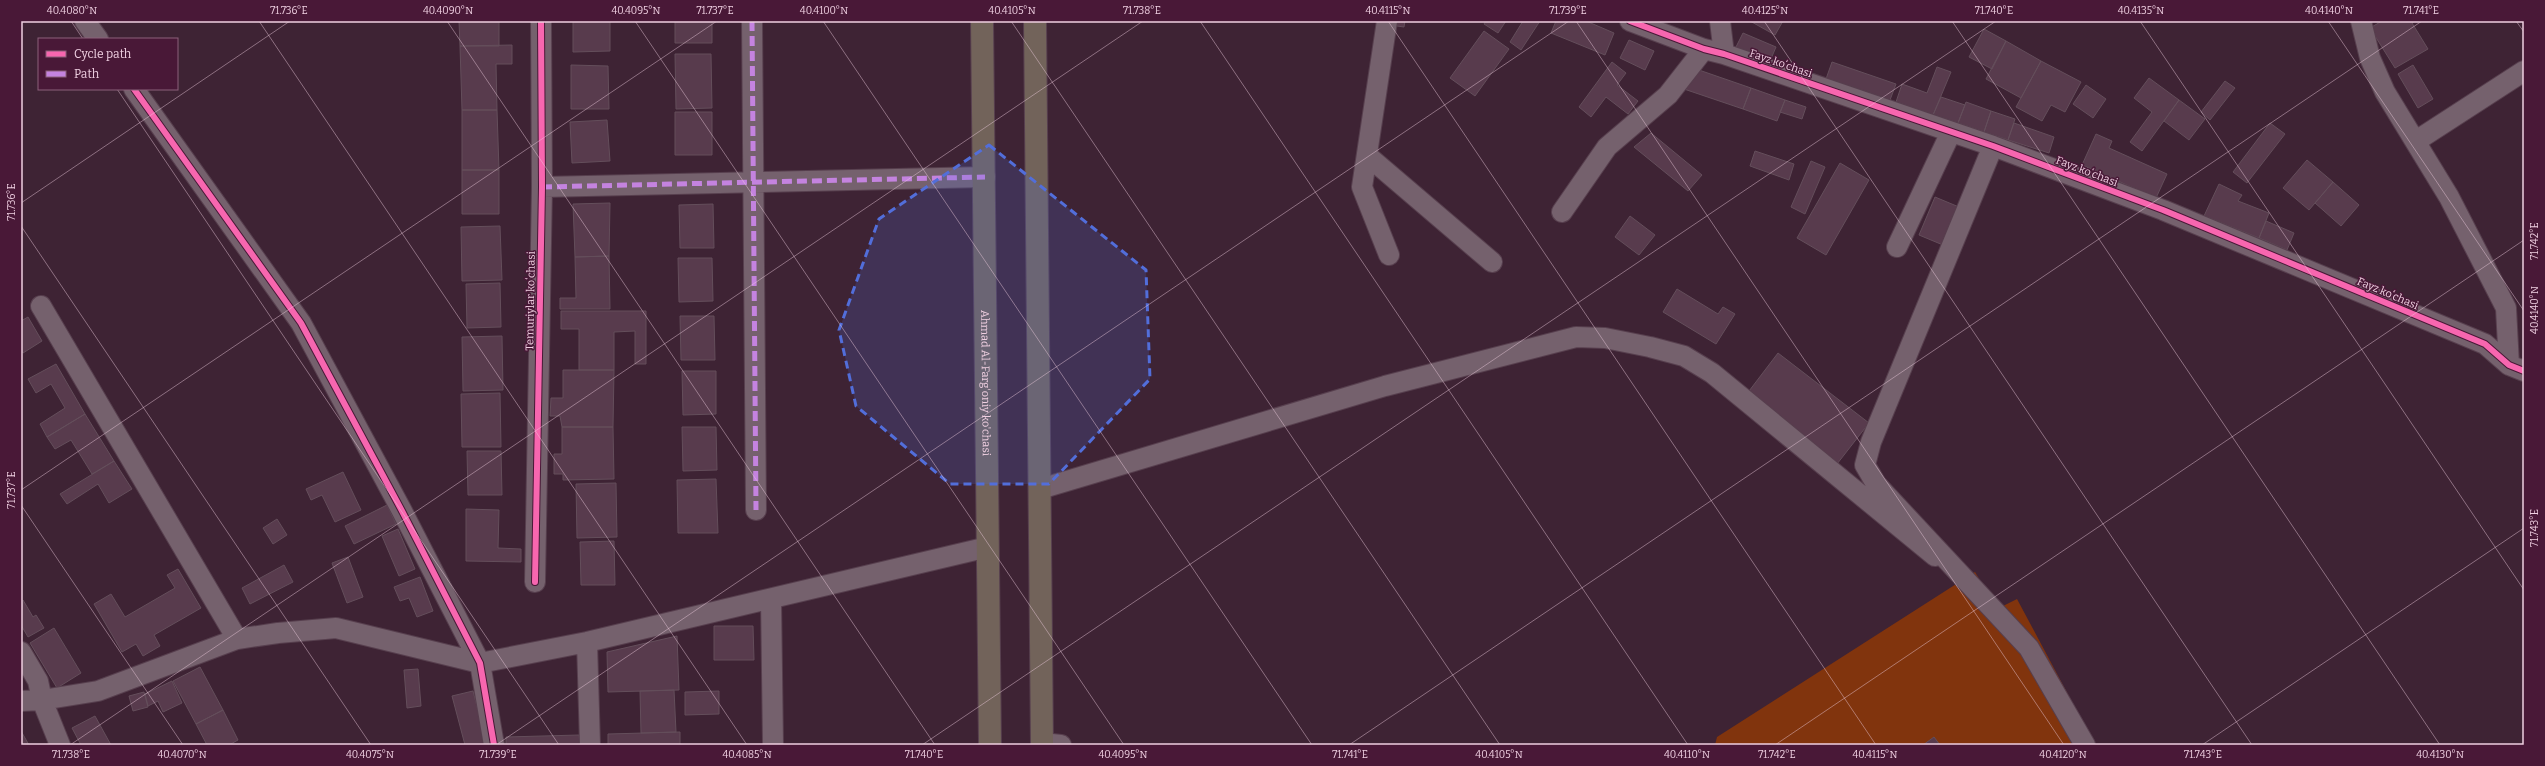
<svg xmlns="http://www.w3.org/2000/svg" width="2545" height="766" viewBox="0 0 2545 766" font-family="Bitter,serif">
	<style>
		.green { fill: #81340d }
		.building { fill: #583b4d; stroke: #644e5b }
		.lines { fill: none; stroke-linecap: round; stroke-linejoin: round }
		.minor-casing { stroke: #573f4e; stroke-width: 22 }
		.highway-casing { stroke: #573f4e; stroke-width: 24 }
		.minor { stroke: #75616d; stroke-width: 20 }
		.highway { stroke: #72635a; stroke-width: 22 }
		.quiet { stroke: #c483df; stroke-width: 5; stroke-dasharray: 10 5; stroke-linecap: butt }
		.cycleway-casing { stroke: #491837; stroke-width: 8 }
		.cycleway { stroke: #f766af; stroke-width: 6 }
		.marked { fill: #526eda; fill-opacity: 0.2; stroke: #526eda; stroke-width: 3; stroke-dasharray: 8 5; stroke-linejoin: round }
		.ticks { fill: none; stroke: #efcfe1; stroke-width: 1; stroke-opacity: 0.45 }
		.labels { text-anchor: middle; stroke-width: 3; stroke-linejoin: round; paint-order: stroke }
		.street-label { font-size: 11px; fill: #efcfe1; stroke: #491837 }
		.neatline { fill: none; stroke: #efcfe1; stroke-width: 1.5 }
		.ticks-label { font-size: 10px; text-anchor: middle; fill: #efcfe1 }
	</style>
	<rect width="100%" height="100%" fill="#3e2334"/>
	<!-- green -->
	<path class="green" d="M 1975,572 L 1997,609 L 2017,599 L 2095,745 L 1715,745 L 1717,737 Z"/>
	<!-- building -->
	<path class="building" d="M 459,21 L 499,21 L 499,46 L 460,46 Z
		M 573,21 L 610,21 L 610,51 L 573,52 Z
		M 675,21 L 712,21 L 712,43 L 675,43 Z
		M 1390,21 L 1405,21 L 1404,27 L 1390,25 Z
		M 1486,21 L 1506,21 L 1498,33 L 1484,24 Z
		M 1523,21 L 1540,21 L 1521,50 L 1510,42 Z
		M 1556,21 L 1586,21 L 1614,33 L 1605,55 L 1551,33 Z
		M 1750,21 L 1783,21 L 1775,35 Z
		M 2382,21 L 2415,21 L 2412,23 L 2428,49 L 2395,68 L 2370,28 Z
		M 1984,29 L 2006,41 L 1992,69 L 1969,57 Z
		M 1484,31 L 1509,49 L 1475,96 L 1450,78 Z
		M 1743,33 L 1776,47 L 1770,61 L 1735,49 Z
		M 1629,40 L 1654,51 L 1645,70 L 1620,58 Z
		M 2006,41 L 2041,61 L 2021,98 L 1986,79 Z
		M 512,45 L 512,64 L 496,64 L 497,110 L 462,110 L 460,46 Z
		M 675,54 L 711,54 L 712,108 L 676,109 Z
		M 2041,61 L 2081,82 L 2065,112 L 2051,105 L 2042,121 L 2016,107 Z
		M 1612,62 L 1626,73 L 1617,85 L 1638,101 L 1628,114 L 1606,97 L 1591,117 L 1579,107 Z
		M 1832,62 L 1896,84 L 1890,100 L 1826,79 Z
		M 571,65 L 608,66 L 609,109 L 571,109 Z
		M 2413,65 L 2433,99 L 2418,108 L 2398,74 Z
		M 1937,67 L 1951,72 L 1933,115 L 1896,102 L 1902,84 L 1927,93 Z
		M 1696,69 L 1751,88 L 1743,109 L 1681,88 Z
		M 2149,78 L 2179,100 L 2142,151 L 2130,142 L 2152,112 L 2134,98 Z
		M 2225,81 L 2235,88 L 2210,120 L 2201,112 Z
		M 2086,85 L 2106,99 L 2093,118 L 2073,104 Z
		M 1751,88 L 1785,100 L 1777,121 L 1743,109 Z
		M 1941,97 L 1965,105 L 1958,123 L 1933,115 Z
		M 1785,100 L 1806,107 L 1802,119 L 1780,112 Z
		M 2179,100 L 2205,119 L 2189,140 L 2164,121 Z
		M 1966,102 L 1991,111 L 1984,132 L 1958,123 Z
		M 462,110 L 497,110 L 499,170 L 462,170 Z
		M 1991,111 L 2015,119 L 2008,140 L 1984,132 Z
		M 675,112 L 712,112 L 712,155 L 675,155 Z
		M 607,120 L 610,161 L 572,163 L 570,122 Z
		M 2014,123 L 2054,137 L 2049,153 L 2008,140 Z
		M 2270,123 L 2285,134 L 2247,183 L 2233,172 Z
		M 1651,133 L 1702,175 L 1688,191 L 1634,147 Z
		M 2096,134 L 2112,141 L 2109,148 L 2167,174 L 2156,198 L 2082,165 Z
		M 1755,151 L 1794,164 L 1789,180 L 1750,166 Z
		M 2307,160 L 2333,182 L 2309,210 L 2283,188 Z
		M 1811,161 L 1825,167 L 1805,214 L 1791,207 Z
		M 1840,163 L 1869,180 L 1826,255 L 1797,238 Z
		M 462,170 L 499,170 L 499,214 L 462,214 Z
		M 2333,182 L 2359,205 L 2341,226 L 2315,203 Z
		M 2219,184 L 2242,195 L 2238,201 L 2269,213 L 2259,238 L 2204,216 Z
		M 1935,197 L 1959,207 L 1943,245 L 1919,235 Z
		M 610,203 L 609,256 L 575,257 L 573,204 Z
		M 713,204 L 714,248 L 680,248 L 679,205 Z
		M 1630,216 L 1655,235 L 1639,255 L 1615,237 Z
		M 2266,221 L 2294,233 L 2287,250 L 2259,238 Z
		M 500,226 L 502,280 L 462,281 L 461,227 Z
		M 609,256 L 610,309 L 560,309 L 560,298 L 576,298 L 575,257 Z
		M 678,258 L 712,258 L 713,301 L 679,302 Z
		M 500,283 L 501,327 L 467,328 L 466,284 Z
		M 1677,289 L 1718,314 L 1723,307 L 1735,314 L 1716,344 L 1663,312 Z
		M 561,311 L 646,311 L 646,364 L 635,364 L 635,331 L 614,332 L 614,370 L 579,370 L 579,329 L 561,329 Z
		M 680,316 L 714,316 L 715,360 L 681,360 Z
		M 28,317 L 42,341 L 23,353 L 21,349 L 21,321 Z
		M 502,336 L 503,390 L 463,391 L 462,337 Z
		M 1778,353 L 1869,423 L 1837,464 L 1746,395 Z
		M 56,364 L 85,414 L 47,437 L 40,424 L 65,408 L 51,384 L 36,393 L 28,379 Z
		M 563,370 L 614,370 L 613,427 L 562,427 L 560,416 L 550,416 L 551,398 L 563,398 Z
		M 682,371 L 716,371 L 716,414 L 683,415 Z
		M 500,393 L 501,447 L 462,447 L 461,394 Z
		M 85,414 L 114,461 L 92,474 L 71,440 L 55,449 L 47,437 Z
		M 562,427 L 613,427 L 614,479 L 563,480 L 563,474 L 554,474 L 554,454 L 562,454 Z
		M 682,427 L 716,427 L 717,470 L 683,471 Z
		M 467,451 L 501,451 L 502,495 L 468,495 Z
		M 114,461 L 132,489 L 109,503 L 98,484 L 67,504 L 60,494 Z
		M 343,472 L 361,510 L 335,522 L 322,495 L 311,500 L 306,489 Z
		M 716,479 L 718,533 L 678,533 L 677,480 Z
		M 616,483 L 617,537 L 577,538 L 576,484 Z
		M 387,505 L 396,524 L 354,544 L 345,526 Z
		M 466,509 L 499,510 L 498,548 L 521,549 L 521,562 L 466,561 Z
		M 277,519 L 287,535 L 273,544 L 263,528 Z
		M 398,529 L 415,569 L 399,576 L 382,536 Z
		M 614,541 L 615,585 L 581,585 L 580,542 Z
		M 348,557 L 363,597 L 347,603 L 332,563 Z
		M 284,565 L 293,582 L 250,604 L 242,588 Z
		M 178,569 L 201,608 L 154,635 L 160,646 L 143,656 L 136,644 L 122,652 L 94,604 L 111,594 L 125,617 L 175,588 L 167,575 Z
		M 420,577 L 433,611 L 417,617 L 409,598 L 400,601 L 394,587 Z
		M 23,600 L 33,617 L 36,615 L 44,628 L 28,637 L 21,625 Z
		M 714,626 L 753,626 L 754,660 L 714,660 Z
		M 54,628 L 81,673 L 57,688 L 30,643 Z
		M 677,636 L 679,690 L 608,692 L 607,652 Z
		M 200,667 L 223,710 L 196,724 L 173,681 Z
		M 418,669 L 421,706 L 407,708 L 404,670 Z
		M 172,681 L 182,703 L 163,712 L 158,701 L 148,706 L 145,694 Z
		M 674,690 L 676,732 L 641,733 L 640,691 Z
		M 473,691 L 487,745 L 465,745 L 452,696 Z
		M 719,691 L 719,714 L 685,715 L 685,692 Z
		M 144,692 L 148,707 L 133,711 L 129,696 Z
		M 223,710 L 238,740 L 229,745 L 207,745 L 196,724 Z
		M 95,716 L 111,745 L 81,745 L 72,728 Z
		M 21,731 L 29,745 L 21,745 Z
		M 680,732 L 680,745 L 608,745 L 608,734 Z
		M 579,735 L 580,745 L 506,745 L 506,737 Z
		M 1934,737 L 1940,745 L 1923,745 Z"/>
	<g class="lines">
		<defs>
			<path id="minor" d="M 85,21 L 98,39
				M 752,21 L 756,510
				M 1387,21 L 1362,187 L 1389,255
				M 1630,21 L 1704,49 L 1724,54 L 1993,146 L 2163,210 L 2485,344 L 2509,365 L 2524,371
				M 1720,21 L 1724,54
				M 2361,21 L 2370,58 L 2385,92 L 2449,197 L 2506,308 L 2509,365
				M 134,89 L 301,323 L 402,511 L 480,663 L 494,745
				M 2416,141 L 2524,71
				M 1993,146 L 1871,442 L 1865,465 L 1876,484 L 2029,648 L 2085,745
				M 1369,157 L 1492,262
				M 542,187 L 985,177
				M 1562,212 L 1607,147 L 1668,95 L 1704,49
				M 1897,247 L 1951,132
				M 41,306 L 237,639
				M 1040,489 L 1385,386 L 1576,337 L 1605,338 L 1650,347 L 1684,356 L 1712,373 L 1935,556
				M 535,582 L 542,187 L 541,21
				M 771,599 L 773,745
				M 587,642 L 590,745
				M 21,652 L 38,681 L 42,700 L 60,745
				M 21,701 L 42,700 L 98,691 L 237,639 L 278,633 L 336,628 L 480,663 L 587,642 L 988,547
				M 1042,743 L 1061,745"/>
			<g id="highway">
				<path id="s1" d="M 982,21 L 990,745"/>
				<path d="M 1035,21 L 1042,745"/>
			</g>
		</defs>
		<!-- minor casing -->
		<use href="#minor" class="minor-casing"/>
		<!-- highway casing -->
		<use href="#highway" class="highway-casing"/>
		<!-- minor -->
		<use href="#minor" class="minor"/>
		<!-- highway -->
		<use href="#highway" class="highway"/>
		<!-- quiet -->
		<path class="quiet" d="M 752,21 L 756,510
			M 542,187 L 985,177"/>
		<defs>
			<path id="cycleway" d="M 1630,21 L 1704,49 L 1724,54 L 1993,146 L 2163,210 L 2485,344 L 2509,365 L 2524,371
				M 134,89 L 301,323 L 402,511 L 480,663 L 494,745
				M 535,582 L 542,187 L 541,21"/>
		</defs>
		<!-- cycleway casing -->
		<use href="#cycleway" class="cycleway-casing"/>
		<!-- cycleway -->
		<use href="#cycleway" class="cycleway"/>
	</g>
	<!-- marked area -->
	<path class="marked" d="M 989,145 L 1146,270 L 1150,379 L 1049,484 L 950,484 L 856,406 L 839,330 L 879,219 Z"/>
	<!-- ticks -->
	<path class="ticks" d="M 71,21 L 83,39M 259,21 L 747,745M 447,21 L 935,745M 635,21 L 1124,745M 823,21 L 1312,745M 1011,21 L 1500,745M 1200,21 L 1688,745M 1388,21 L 1876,745M 1576,21 L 2064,745M 1764,21 L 2252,745M 1952,21 L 2440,745M 2140,21 L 2524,590M 2328,21 L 2524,311M 2516,21 L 2524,32M 117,89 L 559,745M 21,203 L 290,21M 21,226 L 371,745M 21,490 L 717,21M 21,505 L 183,745M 70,745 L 1143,21M 496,745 L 1569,21M 922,745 L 1996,21M 1349,745 L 2422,21M 1775,745 L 2524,240M 2202,745 L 2524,528"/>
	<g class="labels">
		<!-- street labels -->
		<g class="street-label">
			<text transform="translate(1781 63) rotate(19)" y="4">Fayz koʻchasi</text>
			<text transform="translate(2087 171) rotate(21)" y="4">Fayz koʻchasi</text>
			<text transform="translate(2388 293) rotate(23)" y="4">Fayz koʻchasi</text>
			<text transform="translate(530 301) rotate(-89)" y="4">Temuriylar koʻchasi</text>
			<text dy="4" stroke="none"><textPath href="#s1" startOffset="362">Ahmad Al-Farg'oniy ko'chasi</textPath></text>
		</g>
	</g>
	<!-- border -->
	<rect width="2545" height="766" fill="none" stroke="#491837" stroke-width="44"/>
	<!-- legend -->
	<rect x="38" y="38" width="140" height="52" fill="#491837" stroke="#8b617b"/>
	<rect x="46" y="51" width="20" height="6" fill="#f766af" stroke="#8b617b"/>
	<text x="74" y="58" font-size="12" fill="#efcfe1">Cycle path</text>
	<rect x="46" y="71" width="20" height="6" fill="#c483df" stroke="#8b617b"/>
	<text x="74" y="78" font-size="12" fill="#efcfe1">Path</text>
	<rect x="22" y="22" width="2501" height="722" class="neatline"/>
	<g class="ticks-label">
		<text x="72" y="14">40.4080°N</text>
		<text x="289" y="14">71.736°E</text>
		<text x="448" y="14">40.4090°N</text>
		<text x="636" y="14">40.4095°N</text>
		<text x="715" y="14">71.737°E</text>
		<text x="824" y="14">40.4100°N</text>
		<text x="1012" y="14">40.4105°N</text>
		<text x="1142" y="14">71.738°E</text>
		<text x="1388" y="14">40.4115°N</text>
		<text x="1568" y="14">71.739°E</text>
		<text x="1765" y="14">40.4125°N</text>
		<text x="1994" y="14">71.740°E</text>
		<text x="2141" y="14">40.4135°N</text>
		<text x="2329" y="14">40.4140°N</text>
		<text x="2421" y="14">71.741°E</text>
		<text transform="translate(11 202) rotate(-90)" y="4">71.736°E</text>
		<text transform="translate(2534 241) rotate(-90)" y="4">71.742°E</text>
		<text transform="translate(2534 310) rotate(-90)" y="4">40.4140°N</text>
		<text transform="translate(11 490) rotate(-90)" y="4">71.737°E</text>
		<text transform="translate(2534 528) rotate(-90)" y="4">71.743°E</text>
		<text x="71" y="758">71.738°E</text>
		<text x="182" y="758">40.4070°N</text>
		<text x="370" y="758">40.4075°N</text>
		<text x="498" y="758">71.739°E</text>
		<text x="747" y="758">40.4085°N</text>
		<text x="924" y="758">71.740°E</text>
		<text x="1123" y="758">40.4095°N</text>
		<text x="1350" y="758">71.741°E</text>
		<text x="1499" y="758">40.4105°N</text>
		<text x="1687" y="758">40.4110°N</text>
		<text x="1777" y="758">71.742°E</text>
		<text x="1875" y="758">40.4115°N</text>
		<text x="2063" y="758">40.4120°N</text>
		<text x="2203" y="758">71.743°E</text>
		<text x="2440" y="758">40.4130°N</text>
	</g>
</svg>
